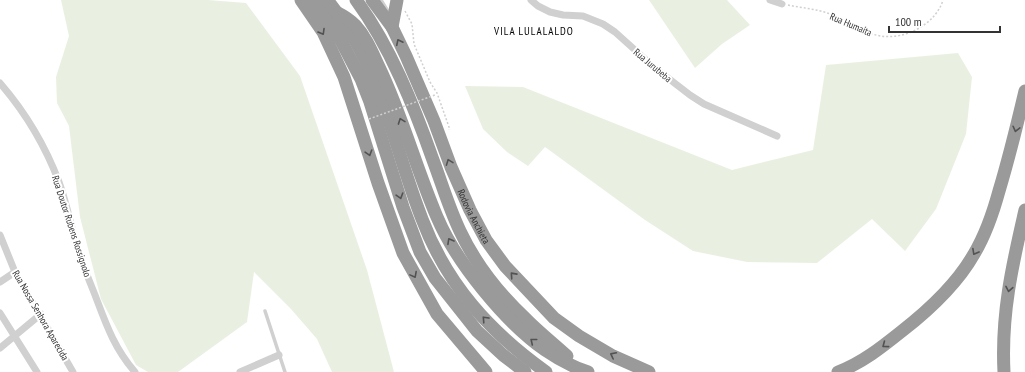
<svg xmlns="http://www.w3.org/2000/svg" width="1025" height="372" viewBox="0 0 1025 372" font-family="'PT Sans Narrow',sans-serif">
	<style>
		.green { fill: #e9f0e1 }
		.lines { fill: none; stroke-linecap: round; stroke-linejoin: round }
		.path { stroke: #d0d0d0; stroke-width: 1.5; stroke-dasharray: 2 2; stroke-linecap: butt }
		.lane { stroke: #d0d0d0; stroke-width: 3.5 }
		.street { stroke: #d0d0d0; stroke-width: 7 }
		.highway { stroke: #9a9a9a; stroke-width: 13 }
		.path-bridge { stroke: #d0d0d0; stroke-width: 1.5; stroke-dasharray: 2 2; stroke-linecap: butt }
		.oneway { stroke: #525252 }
		.labels { text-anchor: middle; stroke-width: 4; stroke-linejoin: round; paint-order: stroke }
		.street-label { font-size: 10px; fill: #333; stroke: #fff }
		.neighbourhood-label { font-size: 11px; letter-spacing: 1px; fill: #000; stroke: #fff }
	</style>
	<rect width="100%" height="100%" fill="#fff"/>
	<!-- green -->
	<path class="green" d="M 61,0 L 208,0 L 246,3 L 300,76 L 367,270 L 394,372 L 332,372 L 317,339 L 291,309 L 254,272 L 247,322 L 178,372 L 148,372 L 136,365 L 101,299 L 80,217 L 69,126 L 57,103 L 56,77 L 69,36 Z
		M 649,0 L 727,0 L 750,25 L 722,44 L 695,68 Z
		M 958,53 L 972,77 L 966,134 L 936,209 L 905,251 L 872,219 L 817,263 L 747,262 L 693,251 L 645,220 L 545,147 L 528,166 L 507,152 L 483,129 L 465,86 L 523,87 L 732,170 L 813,150 L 826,65 Z"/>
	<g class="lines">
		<!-- path -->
		<path class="path" d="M 788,5 C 802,8 817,9 830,14 C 846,21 865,34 881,36 C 905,40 936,24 943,0
			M 405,11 L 412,24 L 414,44 L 430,82 L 437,93 L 449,127 L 449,130"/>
		<!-- lane -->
		<path class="lane" d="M 381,0 L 389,13
			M 265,311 L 285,372"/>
		<!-- street -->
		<path class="street" d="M 531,0 L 538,6 L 550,12 L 563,15 L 583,16 L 603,24 L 615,32 L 655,68 L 690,95 L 704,104 L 777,136
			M 770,0 L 782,4
			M 0,83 C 26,113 45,145 59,182 C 66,201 70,221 75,240 C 80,259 88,277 95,295 C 106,324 114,348 135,372
			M 0,235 L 15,272 L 73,372
			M 0,282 L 15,272
			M 0,313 L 37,372
			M 0,348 L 41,314
			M 240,372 L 279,355"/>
		<!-- highway -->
		<g class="highway">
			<path d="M 301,0 L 323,32 L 344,77 L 378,183 L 403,253 L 437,314 L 486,372"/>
			<path d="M 314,0 L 339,37 L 361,79 L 370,102 L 403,207 L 420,252 L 435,278 L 477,331 L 503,355 L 525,372"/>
			<path d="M 327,0 C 380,62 393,145 422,219 C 447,285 490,332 546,372"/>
			<path d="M 356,0 C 390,46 414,106 433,160 C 442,184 449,208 460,231 C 476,265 500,295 527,320 C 540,333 554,344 567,356"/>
			<path id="s1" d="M 372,0 L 392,27 L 406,56 L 434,121 L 451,167 L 470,210 L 486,240 L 505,266 L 554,318 L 579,336 L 613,356 L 649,372"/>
			<path d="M 338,13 C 344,16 350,20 355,25 C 366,37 372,52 379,67 C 402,115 416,168 437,217 C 456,262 505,322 545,350 C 558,359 573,367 588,372"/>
			<path d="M 392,27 L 397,0"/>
			<path d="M 838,372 C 862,363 882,347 902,331 C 929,310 957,284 974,254 C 986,234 993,213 999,191 C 1009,158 1017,125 1025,91"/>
			<path d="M 1004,372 C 1001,315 1012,266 1025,210"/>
		</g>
		<!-- path-bridge -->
		<path class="path-bridge" d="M 369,119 L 435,95"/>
	</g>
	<!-- one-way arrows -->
	<defs><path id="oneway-chevron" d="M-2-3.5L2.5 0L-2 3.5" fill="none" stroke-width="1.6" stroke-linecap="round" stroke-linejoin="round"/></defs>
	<g class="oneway">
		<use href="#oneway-chevron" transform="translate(322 32) rotate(60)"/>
		<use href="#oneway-chevron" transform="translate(399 42) rotate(-116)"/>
		<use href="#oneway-chevron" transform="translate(401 121) rotate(-110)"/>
		<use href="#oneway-chevron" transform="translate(1016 129) rotate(104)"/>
		<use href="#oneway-chevron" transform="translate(369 153) rotate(73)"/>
		<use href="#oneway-chevron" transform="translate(449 162) rotate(-111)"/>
		<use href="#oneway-chevron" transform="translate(400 196) rotate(73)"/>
		<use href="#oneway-chevron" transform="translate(450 241) rotate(-119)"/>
		<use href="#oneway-chevron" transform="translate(975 252) rotate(119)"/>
		<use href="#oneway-chevron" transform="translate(414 275) rotate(62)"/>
		<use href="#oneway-chevron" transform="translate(513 275) rotate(-132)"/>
		<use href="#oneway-chevron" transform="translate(1009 289) rotate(100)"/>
		<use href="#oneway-chevron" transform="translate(485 319) rotate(-133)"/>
		<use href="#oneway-chevron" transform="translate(533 341) rotate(-141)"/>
		<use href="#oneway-chevron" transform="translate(885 345) rotate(143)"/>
		<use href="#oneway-chevron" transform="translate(613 355) rotate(-153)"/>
	</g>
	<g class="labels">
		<!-- street labels -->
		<g class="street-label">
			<text transform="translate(851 24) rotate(23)" y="4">Rua Humaíta</text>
			<text transform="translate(653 65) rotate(40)" y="4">Rua Jurubeba</text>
			<text dy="4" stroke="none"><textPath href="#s1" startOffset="240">Rodovia Anchieta</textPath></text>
			<text transform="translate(72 226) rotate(72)" y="4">Rua Doutor Rubens Rossignolo</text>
			<text transform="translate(41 315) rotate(60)" y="4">Rua Nossa Senhora Aparecida</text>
		</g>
		<!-- neighbourhood labels -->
		<g class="neighbourhood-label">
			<text x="534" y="35">VILA LULALALDO</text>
		</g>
	</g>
	<!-- scale -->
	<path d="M889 26v6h111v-6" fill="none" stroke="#333333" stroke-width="2"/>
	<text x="895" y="26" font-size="12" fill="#333333" stroke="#ffffff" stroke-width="3" paint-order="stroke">100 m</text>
</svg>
